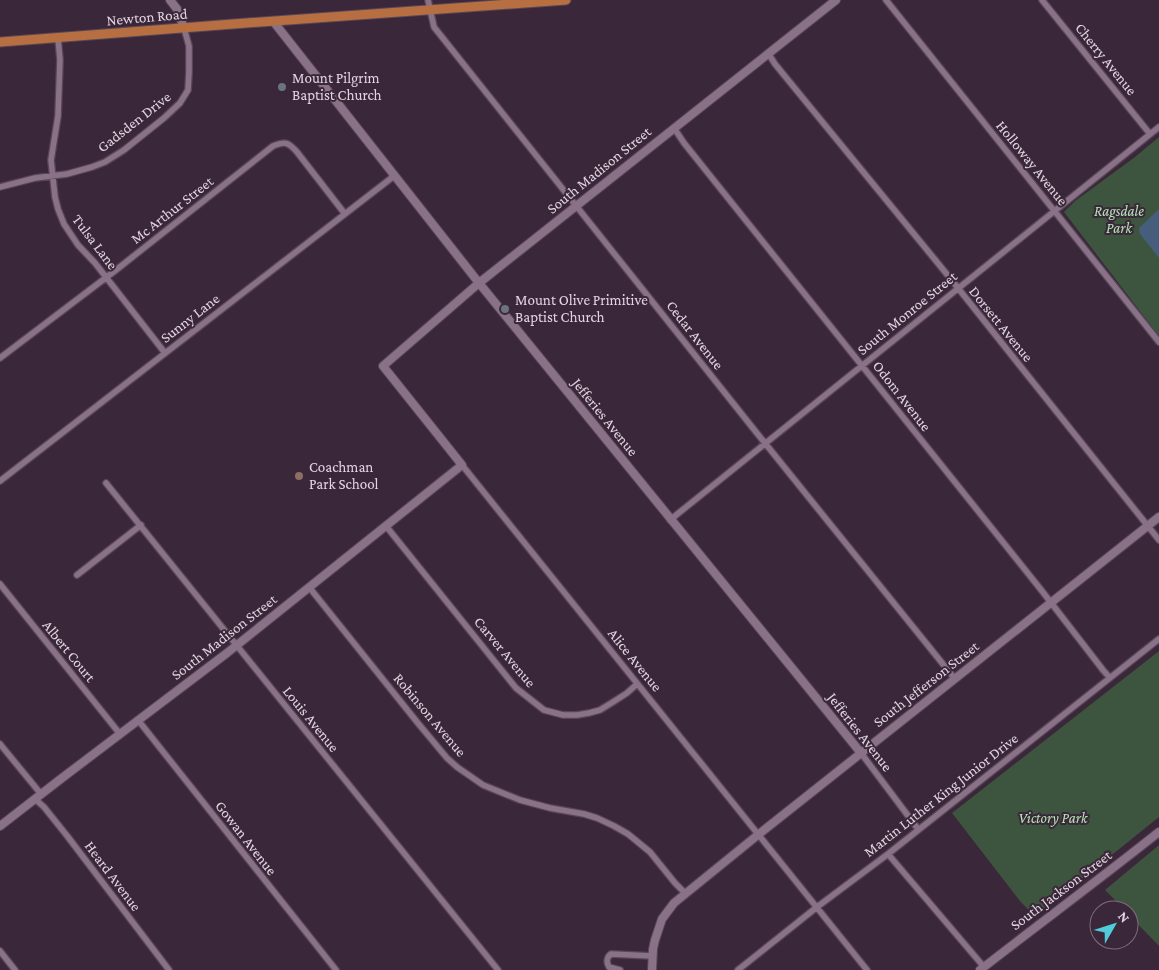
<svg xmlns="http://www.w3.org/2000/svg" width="1159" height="970" viewBox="0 0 1159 970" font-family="'Crimson Pro',serif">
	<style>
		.green { fill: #3d543e }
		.water { fill: #465d7c }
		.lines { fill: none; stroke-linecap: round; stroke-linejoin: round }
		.minor-casing { stroke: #584657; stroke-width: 8 }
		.tertiary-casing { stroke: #584657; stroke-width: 10 }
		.primary-casing { stroke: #584657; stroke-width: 11 }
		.minor { stroke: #897187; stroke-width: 5.5 }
		.tertiary { stroke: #897187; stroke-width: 8 }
		.primary { stroke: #b76f42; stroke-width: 9 }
		.worship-dot { fill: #6b7280; stroke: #3b273a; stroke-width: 2 }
		.education-dot { fill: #8d6e63; stroke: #3b273a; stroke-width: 2 }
		.labels { text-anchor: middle; stroke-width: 4; stroke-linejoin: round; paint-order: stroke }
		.street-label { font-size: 15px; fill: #e2d5e1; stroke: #3b273a }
		.poi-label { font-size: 15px; fill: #e2d5e1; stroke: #3b273a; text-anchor: start }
		.park-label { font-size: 15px; font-style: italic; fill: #b1e6b4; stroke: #3b273a }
	</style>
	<rect width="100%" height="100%" fill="#3b273a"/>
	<!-- green -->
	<path class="green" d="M 1159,137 L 1159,336 L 1064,212 L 1075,201 L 1135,157 Z
		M 1159,651 L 1159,817 L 1035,917 L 1020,901 L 952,813 Z
		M 1159,845 L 1159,946 L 1129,915 L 1129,910 L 1125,910 L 1105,890 Z"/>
	<!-- water -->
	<path class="water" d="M 1159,209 L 1159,258 L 1140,234 L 1139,228 Z"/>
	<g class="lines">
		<defs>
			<path id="minor" d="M 428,0 L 434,27 L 756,432 L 955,679
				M 886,0 L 1159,342
				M 1042,0 L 1150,134
				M 58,38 L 60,60 L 58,116 L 51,160 L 55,197 L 58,209 L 64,224 L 78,245 L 95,263 L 165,353
				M 768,53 L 775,64 L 950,278 L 1159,540
				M 674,128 L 684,143 L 1042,591 L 1103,670 L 1110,678
				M 0,187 L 35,178 L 67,174 L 92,167 L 105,162 L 124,150 L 164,118 L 180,103 L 188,90 L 189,72 L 189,46 L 184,28
				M 0,358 L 116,270 L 273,146 C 285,141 288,142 297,152 L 345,214
				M 462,465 L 867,970
				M 0,481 L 394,176
				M 106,483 L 498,970
				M 670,520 L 1159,127
				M 386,526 L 516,688 L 544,710 L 563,715 L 577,715 L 589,713 L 600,710 L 613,702 L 627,693 L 637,684
				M 77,575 L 141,525
				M 0,584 L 120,734
				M 309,587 L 417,722 L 447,758 L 457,767 L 483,785 L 520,800 L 550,808 L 584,814 L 597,818 L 614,826 L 628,834 L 650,852 L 675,883 L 686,894
				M 138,720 L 336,970
				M 0,744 L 41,794
				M 861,753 L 918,829
				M 35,799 L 44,807 L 68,837 L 169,970
				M 888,854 L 984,967
				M 0,951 L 15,970
				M 620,970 L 609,967 C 606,962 607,957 611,954 L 653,956
				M 738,970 L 817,907 L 888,854 L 1159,639"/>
			<path id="tertiary" d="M 170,0 L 177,9 L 184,28
				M 273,21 L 479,283 L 861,753
				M 0,826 L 62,778 L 227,653 L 462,465 L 383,366 L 479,283 L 836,0
				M 652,970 L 653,949 L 655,940 L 662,919 L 674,903 L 759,834 L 1159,517
				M 980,970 C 1039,924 1100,879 1159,832"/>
			<path id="primary" d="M 0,42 L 233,24 L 566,0"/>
		</defs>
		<!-- minor casing -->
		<use href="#minor" class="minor-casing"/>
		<!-- tertiary casing -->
		<use href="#tertiary" class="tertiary-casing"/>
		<!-- primary casing -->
		<use href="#primary" class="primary-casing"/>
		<!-- minor -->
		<use href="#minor" class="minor"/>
		<!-- tertiary -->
		<use href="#tertiary" class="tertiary"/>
		<!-- primary -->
		<use href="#primary" class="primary"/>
	</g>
	<!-- markers -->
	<g class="worship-dot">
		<circle cx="282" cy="87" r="5"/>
		<circle cx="505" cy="309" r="5"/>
	</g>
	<circle class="education-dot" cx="299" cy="476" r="5"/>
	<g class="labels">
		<!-- street labels -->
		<g class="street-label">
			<text transform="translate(147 17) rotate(-5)" y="5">Newton Road</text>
			<text transform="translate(1106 59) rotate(51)" y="5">Cherry Avenue</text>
			<text transform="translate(134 122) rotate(-38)" y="5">Gadsden Drive</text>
			<text transform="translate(1032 163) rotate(51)" y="5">Holloway Avenue</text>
			<text transform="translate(599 170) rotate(-39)" y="5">South Madison Street</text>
			<text transform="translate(172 210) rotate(-38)" y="5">Mc Arthur Street</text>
			<text transform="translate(95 242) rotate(53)" y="5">Tulsa Lane</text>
			<text transform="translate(907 313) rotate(-39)" y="5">South Monroe Street</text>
			<text transform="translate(190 318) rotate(-38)" y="5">Sunny Lane</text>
			<text transform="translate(1001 324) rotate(51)" y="5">Dorsett Avenue</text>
			<text transform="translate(695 335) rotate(52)" y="5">Cedar Avenue</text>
			<text transform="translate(902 396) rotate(52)" y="5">Odom Avenue</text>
			<text transform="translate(605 417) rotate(51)" y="5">Jefferies Avenue</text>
			<text transform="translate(224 637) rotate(-38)" y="5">South Madison Street</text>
			<text transform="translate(69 651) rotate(51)" y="5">Albert Court</text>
			<text transform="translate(505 652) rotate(50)" y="5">Carver Avenue</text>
			<text transform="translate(635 660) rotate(51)" y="5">Alice Avenue</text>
			<text transform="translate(926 684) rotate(-38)" y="5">South Jefferson Street</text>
			<text transform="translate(430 715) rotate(50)" y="5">Robinson Avenue</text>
			<text transform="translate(311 719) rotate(51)" y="5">Louis Avenue</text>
			<text transform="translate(860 732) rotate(52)" y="5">Jefferies Avenue</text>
			<text transform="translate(941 795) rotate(-38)" y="5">Martin Luther King Junior Drive</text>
			<text transform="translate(246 838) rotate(52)" y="5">Gowan Avenue</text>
			<text transform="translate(113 876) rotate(53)" y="5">Heard Avenue</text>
			<text transform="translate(1061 890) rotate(-37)" y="5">South Jackson Street</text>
		</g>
		<!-- poi labels -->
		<g class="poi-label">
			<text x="292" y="83">Mount Pilgrim<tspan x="292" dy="17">Baptist Church</tspan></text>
			<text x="515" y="305">Mount Olive Primitive<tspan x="515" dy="17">Baptist Church</tspan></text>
			<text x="309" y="472">Coachman<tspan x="309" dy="17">Park School</tspan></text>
		</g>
		<!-- park labels -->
		<g class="park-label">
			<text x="1119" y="216">Ragsdale<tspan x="1119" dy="17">Park</tspan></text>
			<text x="1053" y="823">Victory Park</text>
		</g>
	</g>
	<!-- north arrow -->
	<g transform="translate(1114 925) rotate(51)"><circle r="24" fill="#3b273a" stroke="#7e6d7d"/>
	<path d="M0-4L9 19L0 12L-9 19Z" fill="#52cbda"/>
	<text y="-8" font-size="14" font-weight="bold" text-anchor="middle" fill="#e2d5e1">N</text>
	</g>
</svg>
